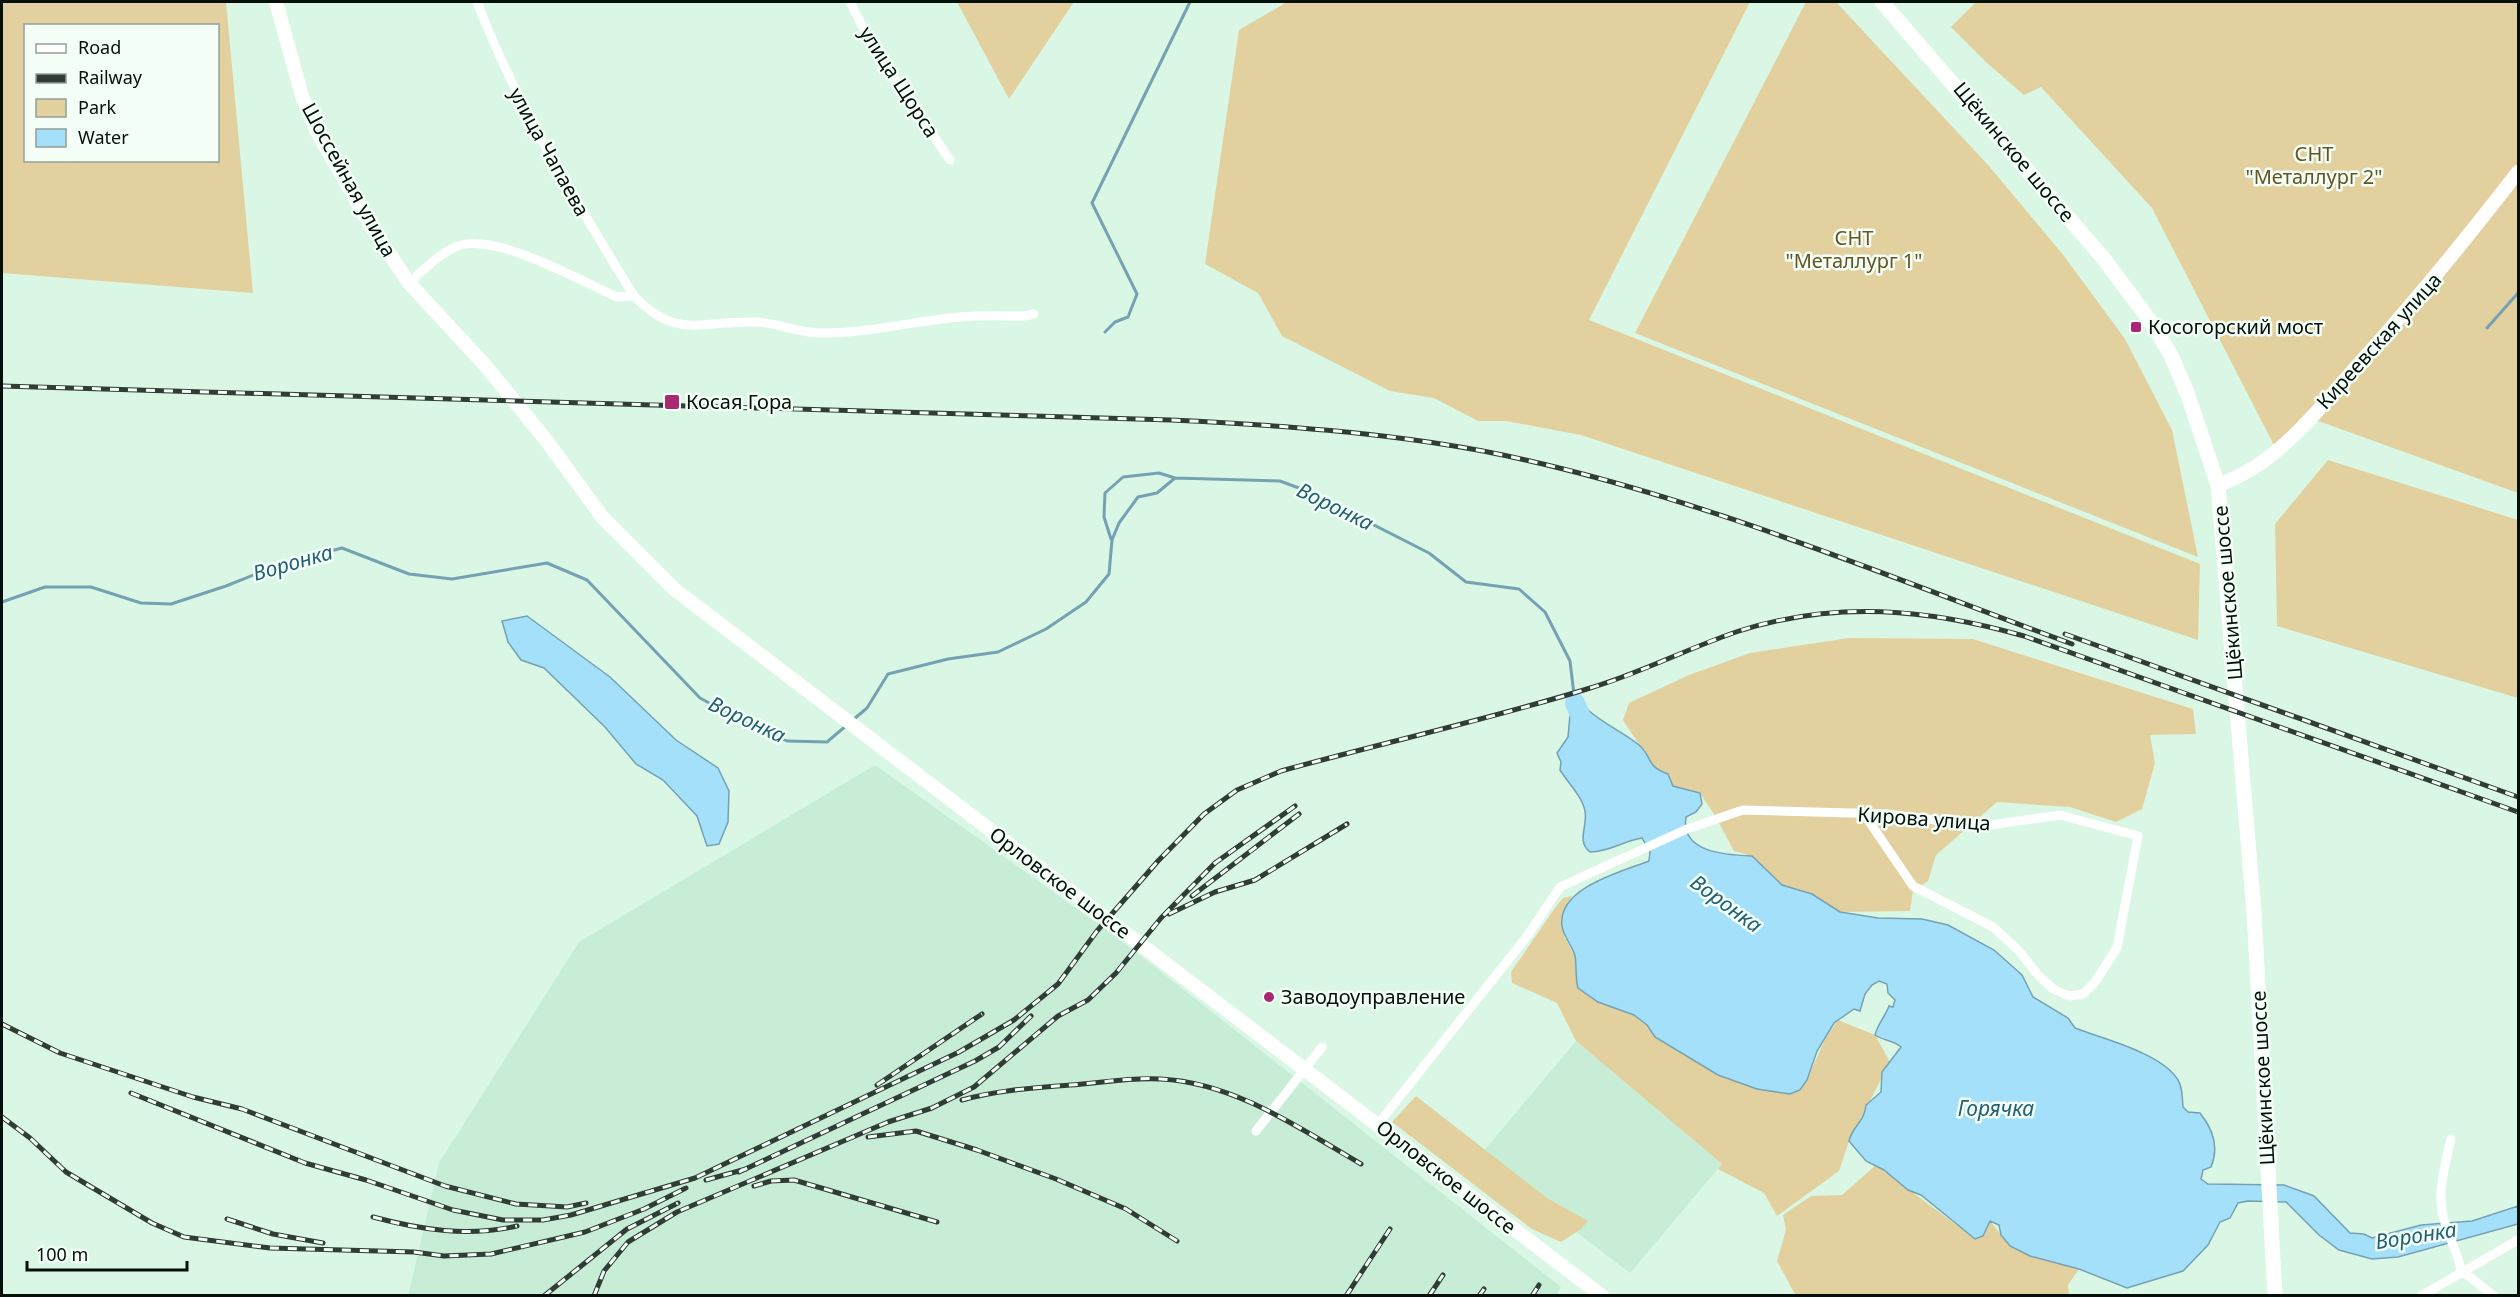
<svg xmlns="http://www.w3.org/2000/svg" width="2520" height="1297" viewBox="0 0 2520 1297" font-family="'Noto Sans',sans-serif">
	<style>
		.built { fill: #c8edd7 }
		.green { fill: #e2d19f; fill-rule: evenodd }
		.water { fill: #a4e0fa; stroke: #75a2b2; stroke-width: 1.5 }
		.lines { fill: none; stroke-linecap: round; stroke-linejoin: round }
		.stream { stroke: #75a2b2; stroke-width: 3 }
		.river { stroke: #a4e0fa; stroke-width: 20 }
		.street { stroke: #fff; stroke-width: 9 }
		.secondary { stroke: #fff; stroke-width: 14 }
		.primary { stroke: #fff; stroke-width: 15 }
		.rail-casing { stroke: #2f3d35; stroke-width: 5 }
		.rail { stroke: #f3fff7; stroke-width: 3; stroke-dasharray: 9; stroke-linecap: butt }
		.poi-dot { fill: #aa2772; stroke: #f3fff7; stroke-width: 2 }
		.labels { text-anchor: middle; stroke-width: 5; stroke-linejoin: round; paint-order: stroke }
		.street-label { font-size: 20px; fill: #06100a; stroke: #f3fff7 }
		.park-label { font-size: 20px; fill: #655523; stroke: #f3fff7 }
		.poi-label { font-size: 20px; fill: #06100a; stroke: #f3fff7; text-anchor: start }
		.water-label { font-size: 21px; font-style: italic; fill: #235f75; stroke: #f3fff7 }
	</style>
	<rect width="100%" height="100%" fill="#d9f7e4"/>
	<!-- built -->
	<path class="built" d="M 875,765 L 1118,938 L 1561,1287 L 1556,1296 L 408,1296 L 439,1163 L 579,942 Z
		M 1576,1041 L 1722,1164 L 1630,1273 L 1567,1225 L 1482,1153 Z"/>
	<!-- green -->
	<path class="green" d="M 2,2 L 226,2 L 253,293 L 2,273 ZM 26,26 L 218,26 L 218,160 L 26,160 Z
		M 957,2 L 1074,2 L 1009,99 Z
		M 1287,2 L 1750,2 L 1589,320 L 2200,564 L 2198,640 L 1581,435 L 1506,421 L 1478,421 L 1434,398 L 1390,391 L 1282,336 L 1258,293 L 1205,264 L 1239,30 Z
		M 1806,2 L 1836,2 L 1989,166 L 2064,256 L 2125,339 L 2172,430 L 2198,557 L 1635,333 Z
		M 1976,2 L 2518,2 L 2518,493 L 2310,418 L 2277,451 L 2152,208 L 2041,87 L 2024,95 L 1987,63 L 1951,27 Z
		M 2328,460 L 2518,520 L 2518,698 L 2277,626 L 2275,524 Z
		M 1849,638 L 1973,639 L 2193,709 L 2196,734 L 2150,735 L 2155,763 L 2142,809 L 2116,822 L 2070,807 L 1997,802 L 1936,855 L 1928,881 L 1913,891 L 1910,911 L 1840,912 L 1812,894 L 1782,885 L 1752,856 L 1734,851 L 1714,814 L 1700,793 L 1673,786 L 1668,774 L 1655,769 L 1623,720 L 1629,703 L 1689,675 L 1750,653 Z
		M 1572,896 L 1564,909 L 1564,936 L 1575,957 L 1578,988 L 1598,1002 L 1634,1015 L 1647,1025 L 1655,1037 L 1718,1075 L 1757,1089 L 1790,1094 L 1800,1090 L 1807,1080 L 1825,1039 L 1838,1020 L 1875,1035 L 1890,1062 L 1849,1141 L 1839,1171 L 1777,1216 L 1764,1193 L 1718,1169 L 1722,1164 L 1576,1041 L 1557,1003 L 1512,983 L 1511,972 L 1555,908 L 1563,898 Z
		M 1416,1096 L 1547,1198 L 1588,1221 L 1581,1229 L 1561,1242 L 1532,1229 L 1392,1122 Z
		M 1876,1165 L 1975,1239 L 1990,1221 L 2010,1246 L 2079,1269 L 2068,1285 L 2069,1295 L 1796,1296 L 1777,1261 L 1786,1230 L 1783,1215 L 1811,1196 L 1842,1195 Z"/>
	<!-- water -->
	<path class="water" d="M 527,616 L 610,677 L 676,740 L 718,768 L 729,791 L 728,822 L 719,844 L 707,846 L 697,816 L 663,780 L 636,764 L 605,727 L 544,668 L 521,660 L 508,642 L 502,621 Z
		M 1587,709 C 1603,724 1622,731 1639,745 C 1653,757 1645,766 1668,774 L 1673,786 L 1700,793 L 1702,804 L 1696,812 L 1686,817 C 1680,853 1727,855 1752,856 L 1782,885 L 1812,894 L 1840,912 L 1878,918 L 1922,919 L 1948,925 L 1994,950 L 2022,975 L 2033,997 L 2068,1018 L 2075,1028 C 2103,1039 2162,1053 2178,1080 C 2183,1088 2182,1097 2183,1107 L 2188,1112 L 2200,1113 C 2213,1129 2219,1148 2211,1167 L 2203,1170 L 2201,1179 L 2208,1184 L 2284,1185 L 2314,1196 L 2350,1233 L 2364,1234 L 2372,1238 L 2421,1225 L 2472,1221 L 2518,1206 L 2518,1224 L 2398,1257 L 2372,1259 L 2339,1250 L 2319,1235 L 2286,1202 L 2248,1201 L 2238,1203 L 2230,1218 L 2220,1222 L 2208,1245 L 2183,1271 L 2127,1288 L 2079,1269 L 2030,1256 L 2010,1246 L 2001,1235 L 1999,1225 L 1990,1221 L 1983,1236 L 1975,1239 L 1921,1195 L 1908,1190 L 1884,1170 L 1866,1161 L 1849,1141 C 1852,1127 1865,1121 1866,1105 L 1881,1092 L 1882,1072 L 1901,1047 C 1893,1040 1884,1041 1875,1035 C 1878,1023 1885,1017 1889,1006 L 1893,1007 L 1895,1000 L 1888,993 L 1887,984 L 1879,981 L 1872,985 L 1865,994 L 1860,1011 L 1854,1009 L 1834,1023 L 1817,1051 L 1807,1080 L 1800,1090 L 1790,1094 L 1757,1089 L 1718,1075 L 1655,1037 L 1647,1025 L 1634,1015 L 1598,1002 L 1578,988 C 1575,978 1577,967 1575,956 C 1572,945 1564,938 1562,926 C 1557,888 1621,872 1649,861 L 1650,852 L 1642,838 C 1623,841 1610,852 1590,852 C 1576,841 1588,826 1585,811 C 1582,796 1568,783 1560,770 L 1561,762 L 1557,753 L 1568,737 L 1570,715 Z"/>
	<g class="lines">
		<!-- stream -->
		<path class="stream" d="M 2487,328 L 2518,293
			M 1105,332 L 1115,322 L 1128,317 L 1137,294 L 1092,203 L 1190,2
			M 1111,539 L 1104,517 L 1105,493 L 1123,477 L 1159,473 L 1175,478
			M 2,602 L 45,587 L 91,587 L 141,603 L 171,604 L 226,586 L 281,564 L 342,548 L 409,574 L 452,579 L 547,563 L 587,580 L 700,698 L 742,721 L 787,741 L 827,742 L 847,725
			M 854,719 L 867,708 L 888,674 L 948,659 L 998,652 L 1046,629 L 1086,602 L 1109,574 L 1112,540 L 1119,523 L 1138,497 L 1157,493 L 1175,478 L 1280,481 L 1307,491 L 1429,553 L 1466,582 L 1519,589 L 1545,612 L 1570,661 L 1575,703"/>
		<!-- river -->
		<path class="river" d="M 1575,703 L 1589,736"/>
		<!-- street -->
		<path class="street" d="M 477,2 C 518,108 574,198 634,296
			M 850,2 L 874,49 L 950,160
			M 409,283 C 424,270 446,246 466,244 C 507,239 579,280 617,297 L 634,296 C 677,341 702,320 756,322 C 779,323 801,334 824,333 C 870,333 914,321 960,317 C 981,315 1003,316 1024,316 L 1034,314
			M 1378,1124 L 1528,935 L 1560,887 L 1687,829 L 1743,810 L 1887,814 L 1983,826 L 2060,815 L 2138,836 L 2117,948 L 2095,982 L 2083,994 L 2069,996 L 2053,989 L 2039,976 L 2018,950 L 1993,927 L 1913,886 L 1864,814
			M 1256,1131 L 1322,1047
			M 2451,1139 C 2446,1161 2438,1188 2442,1211 C 2445,1230 2457,1249 2461,1270 L 2494,1296
			M 2421,1296 L 2518,1240"/>
		<!-- secondary -->
		<path class="secondary" d="M 276,2 L 302,96 L 316,130 L 369,223 L 409,283 L 484,364 L 546,440 L 603,518 L 674,589 L 1602,1296
			M 2218,485 C 2278,464 2317,411 2358,365 C 2414,303 2467,238 2518,172"/>
		<!-- primary -->
		<path class="primary" d="M 1882,2 L 2104,259 L 2153,325 L 2171,355 L 2188,395 L 2218,485 L 2254,912 L 2275,1296"/>
		<defs>
			<path id="rail" d="M 2,386 L 1171,420 C 1276,425 1380,432 1483,451 C 1683,490 1881,574 2072,644
				M 2065,634 L 2518,797
				M 1192,896 L 1299,814
				M 1169,914 L 1215,892 L 1255,880 L 1347,824
				M 2,1024 L 60,1053 L 193,1097 L 242,1109 L 445,1186 L 516,1204 L 567,1207 L 586,1203
				M 877,1085 L 982,1014
				M 131,1093 L 305,1163 L 366,1180 L 453,1210 L 503,1220 L 543,1220 L 571,1215 L 695,1178 L 959,1052 L 1014,1020 L 1058,984 L 1097,931 L 1158,861 L 1204,814 L 1237,790 L 1281,771 C 1382,743 1486,720 1587,689 C 1639,674 1688,648 1739,631 C 1837,600 1928,609 2024,636 L 2518,812
				M 962,1100 C 997,1090 1034,1088 1070,1085 C 1100,1083 1131,1077 1161,1079 C 1235,1083 1299,1128 1361,1164
				M 2,1117 L 30,1138 L 66,1172 L 152,1223 L 184,1237 L 270,1248 L 414,1252 L 444,1256 L 491,1254 L 585,1232 L 644,1209 L 686,1188
				M 868,1137 L 916,1131 L 977,1150 L 1056,1179 L 1126,1209 L 1177,1241
				M 739,1172 L 975,1061 L 999,1047 L 1031,1016
				M 706,1180 L 746,1169
				M 754,1186 L 771,1181 L 794,1180 L 937,1222
				M 373,1217 C 422,1230 467,1237 517,1226
				M 227,1219 L 273,1234 L 323,1243
				M 544,1296 L 627,1229 L 678,1203
				M 594,1296 L 604,1271 L 628,1242 L 677,1212 L 888,1122 L 932,1108 L 974,1087 L 1058,1016 L 1088,1000 L 1116,973 L 1161,918 L 1215,863 L 1295,806
				M 1346,1296 L 1390,1229
				M 1429,1296 L 1443,1275
				M 1479,1296 L 1484,1289
				M 1532,1296 L 1539,1285"/>
		</defs>
		<!-- rail casing -->
		<use href="#rail" class="rail-casing"/>
		<!-- rail -->
		<use href="#rail" class="rail"/>
	</g>
	<!-- markers -->
	<g class="poi-dot">
		<rect x="2130" y="321" width="12" height="12" rx="3"/>
		<rect x="664" y="394" width="16" height="16" rx="3"/>
		<circle cx="1269" cy="997" r="6"/>
	</g>
	<g class="labels">
		<!-- street labels -->
		<g class="street-label">
			<text transform="translate(899 82) rotate(57)" y="7">улица Щорса</text>
			<text transform="translate(549 152) rotate(61)" y="7">улица Чапаева</text>
			<text transform="translate(2014 152) rotate(50)" y="7">Щёкинское шоссе</text>
			<text transform="translate(349 180) rotate(61)" y="7">Шоссейная улица</text>
			<text transform="translate(2379 341) rotate(-48)" y="7">Киреевская улица</text>
			<text transform="translate(2228 593) rotate(-95)" y="7">Щёкинское шоссе</text>
			<text transform="translate(1924 819) rotate(4)" y="7">Кирова улица</text>
			<text transform="translate(1060 883) rotate(37)" y="7">Орловское шоссе</text>
			<text transform="translate(2263 1078) rotate(-93)" y="7">Щёкинское шоссе</text>
			<text transform="translate(1446 1177) rotate(38)" y="7">Орловское шоссе</text>
		</g>
		<!-- park labels -->
		<g class="park-label">
			<text x="2314" y="161">СНТ<tspan x="2314" dy="23">"Металлург 2"</tspan></text>
			<text x="1854" y="245">СНТ<tspan x="1854" dy="23">"Металлург 1"</tspan></text>
		</g>
		<!-- poi labels -->
		<g class="poi-label">
			<text x="2148" y="334">Косогорский мост</text>
			<text x="686" y="409">Косая Гора</text>
			<text x="1281" y="1004">Заводоуправление</text>
		</g>
		<!-- water labels -->
		<g class="water-label">
			<text transform="translate(1335 507) rotate(26)" y="7">Воронка</text>
			<text transform="translate(293 563) rotate(-16)" y="7">Воронка</text>
			<text transform="translate(747 720) rotate(25)" y="7">Воронка</text>
			<text transform="translate(1726 904) rotate(36)" y="7">Воронка</text>
			<text x="1996" y="1116">Горячка</text>
			<text transform="translate(2416 1236) rotate(-9)" y="7">Воронка</text>
		</g>
	</g>
	<!-- border -->
	<rect width="2520" height="1297" fill="none" stroke="#06100a" stroke-width="6"/>
	<!-- legend -->
	<rect x="24" y="24" width="195" height="138" fill="#f3fff7" stroke="#949f98" stroke-width="1.5"/>
	<rect x="36" y="44" width="30" height="9" fill="#ffffff" stroke="#949f98" stroke-width="1.5"/>
	<text x="78" y="54" font-size="18" fill="#06100a">Road</text>
	<rect x="36" y="74" width="30" height="9" fill="#2f3d35" stroke="#949f98" stroke-width="1.5"/>
	<text x="78" y="84" font-size="18" fill="#06100a">Railway</text>
	<rect x="36" y="99" width="30" height="18" fill="#e2d19f" stroke="#949f98" stroke-width="1.5"/>
	<text x="78" y="114" font-size="18" fill="#06100a">Park</text>
	<rect x="36" y="129" width="30" height="18" fill="#a4e0fa" stroke="#949f98" stroke-width="1.5"/>
	<text x="78" y="144" font-size="18" fill="#06100a">Water</text>
	<!-- scale -->
	<path d="M27 1261v9h160v-9" fill="none" stroke="#06100a" stroke-width="3"/>
	<text x="36" y="1261" font-size="18" fill="#06100a" stroke="#f3fff7" stroke-width="4.5" paint-order="stroke">100 m</text>
</svg>
